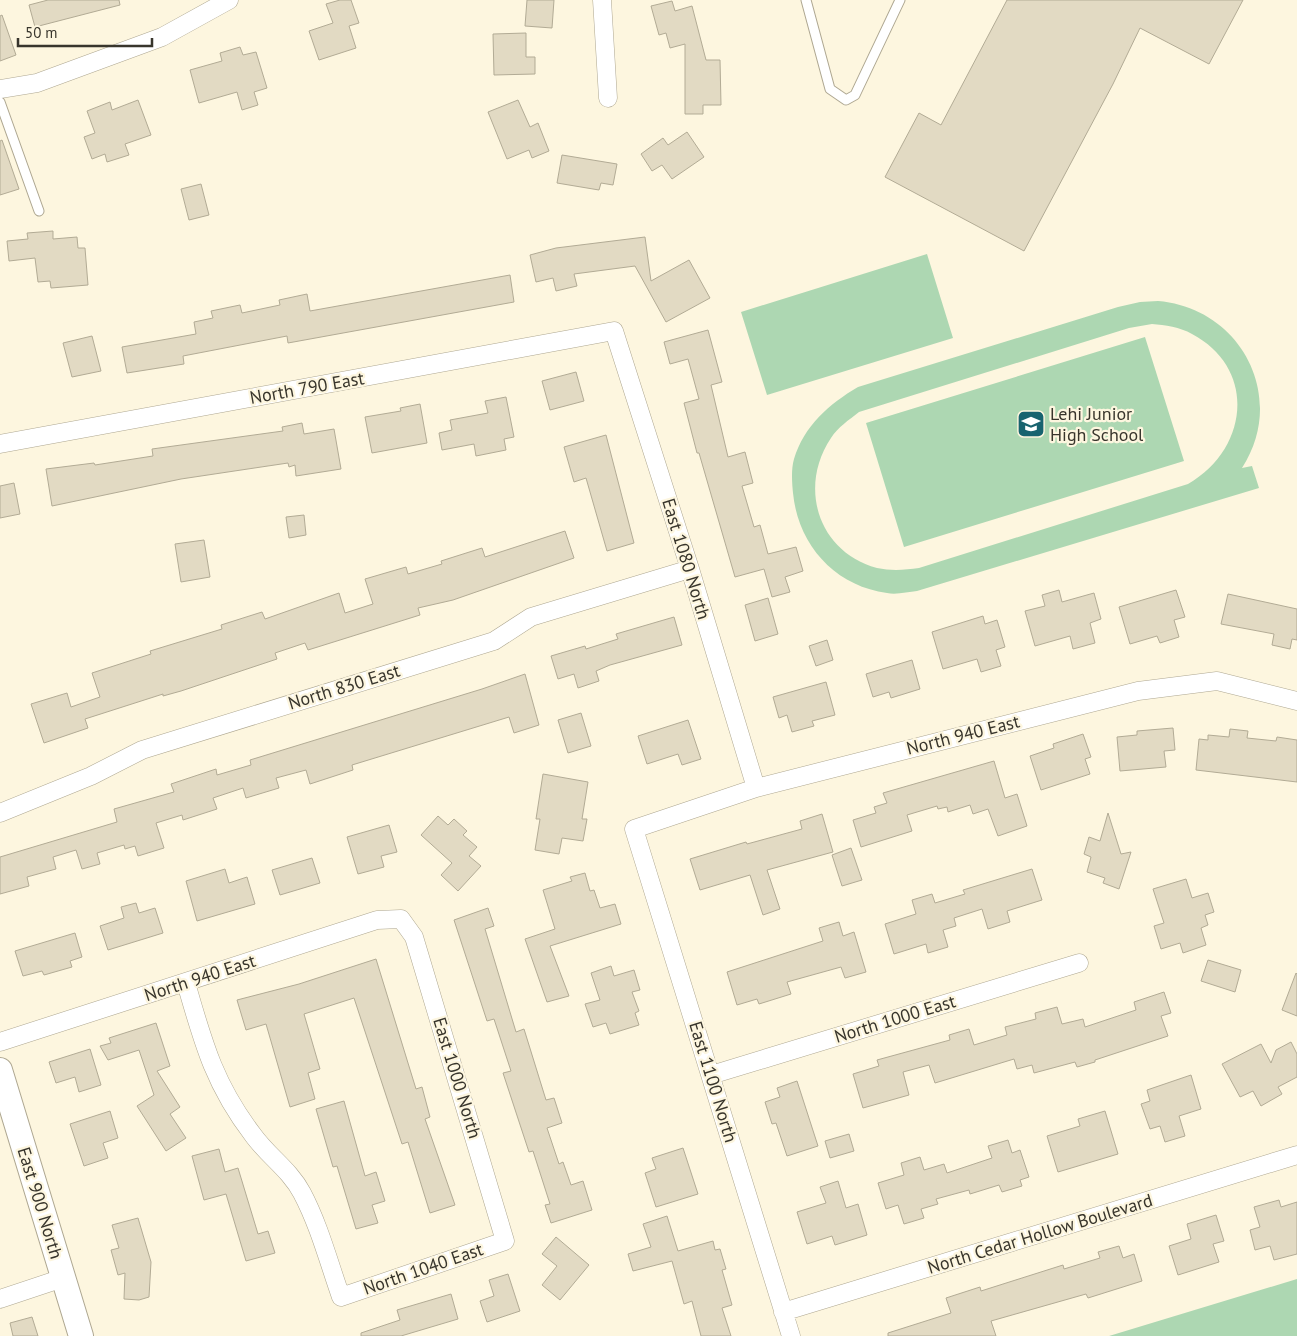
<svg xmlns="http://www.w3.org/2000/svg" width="1297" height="1336" viewBox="0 0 1297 1336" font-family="'PT Sans',sans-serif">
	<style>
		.green { fill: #add7b2; fill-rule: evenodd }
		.building { fill: #e2dac3; stroke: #b2ab95 }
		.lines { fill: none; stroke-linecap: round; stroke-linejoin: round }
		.lane-casing { stroke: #aea791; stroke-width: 11 }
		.street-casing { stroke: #aea791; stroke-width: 19 }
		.secondary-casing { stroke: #aea791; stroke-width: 26 }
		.lane { stroke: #fff; stroke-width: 9 }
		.street { stroke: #fff; stroke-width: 18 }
		.secondary { stroke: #fff; stroke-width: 24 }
		.labels { text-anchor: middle; stroke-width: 4.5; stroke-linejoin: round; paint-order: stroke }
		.street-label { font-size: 18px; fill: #38352c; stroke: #fdf6df }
		.poi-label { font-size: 18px; fill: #38352c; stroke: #fdf6df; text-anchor: start }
	</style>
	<rect width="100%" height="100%" fill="#fdf6df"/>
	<!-- green -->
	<path class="green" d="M 927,254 L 953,338 L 767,395 L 741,312 Z
		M 1158,301 C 1241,308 1288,397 1242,468 L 1252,466 L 1259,488 L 917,591 C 908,592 896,595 887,593 C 835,586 798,545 793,493 C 792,483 791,469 794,459 C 804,426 829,404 858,387 L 1118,307 L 1140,302 ZM 1152,324 C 1165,325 1180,327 1192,334 C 1258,369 1248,450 1188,484 L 919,568 C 905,570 891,571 877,568 C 818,552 798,487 831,438 C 838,427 849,420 859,412 L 1129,328 Z
		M 1145,337 L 1184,461 L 904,547 L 866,423 Z
		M 1297,1279 L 1297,1336 L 1109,1336 Z"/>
	<!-- building -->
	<path class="building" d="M 48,0 L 119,0 L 120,5 L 35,27 L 29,5 Z
		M 340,0 L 351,0 L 359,23 L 349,26 L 356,48 L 319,60 L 309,31 L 333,23 L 326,4 Z
		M 527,0 L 554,0 L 552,28 L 525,26 Z
		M 1007,0 L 1243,0 L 1209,64 L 1140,28 L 1113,84 L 1024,251 L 885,177 L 919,113 L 941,125 Z
		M 672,1 L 675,11 L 692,6 L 706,60 L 720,60 L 721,105 L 703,105 L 703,114 L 685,114 L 685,44 L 670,48 L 666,33 L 659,35 L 651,6 Z
		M 2,15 L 16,55 L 0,61 L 0,16 Z
		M 526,33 L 526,57 L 535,57 L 535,74 L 494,75 L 493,34 Z
		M 240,47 L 243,55 L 256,52 L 267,88 L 254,92 L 258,105 L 242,110 L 237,92 L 199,103 L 190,70 L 222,61 L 220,53 Z
		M 138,100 L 151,135 L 125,144 L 129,155 L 107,162 L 105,154 L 92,159 L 84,137 L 95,133 L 87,111 L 110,102 L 112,110 Z
		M 518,100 L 530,127 L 538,123 L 549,151 L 532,158 L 529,150 L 507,159 L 488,112 Z
		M 687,132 L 704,157 L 672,179 L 662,165 L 652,171 L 641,154 L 663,138 L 668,145 Z
		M 2,140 L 19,189 L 0,195 L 0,141 Z
		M 562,155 L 617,164 L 613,185 L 601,183 L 599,190 L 557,183 Z
		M 201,184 L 209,215 L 189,220 L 181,189 Z
		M 53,231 L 53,239 L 77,237 L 78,248 L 85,248 L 88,285 L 51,288 L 50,281 L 38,282 L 35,258 L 9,261 L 7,241 L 28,239 L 27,233 Z
		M 645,237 L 651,281 L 689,260 L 710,298 L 666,322 L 635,266 L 574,274 L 577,286 L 556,291 L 553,278 L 536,282 L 530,255 L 556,248 Z
		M 510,275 L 514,302 L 288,343 L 287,336 L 183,356 L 184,364 L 127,373 L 122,347 L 196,334 L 194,322 L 213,318 L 211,311 L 240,305 L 242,313 L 280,305 L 279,300 L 307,294 L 310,311 Z
		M 708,330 L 722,382 L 711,385 L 728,457 L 745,452 L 753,483 L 742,486 L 754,527 L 760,525 L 768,554 L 796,547 L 803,571 L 785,577 L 790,592 L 772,597 L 764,569 L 735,577 L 699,453 L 697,453 L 684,403 L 699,399 L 688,359 L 670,364 L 664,342 Z
		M 92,336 L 101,371 L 72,377 L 63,343 Z
		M 576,372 L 584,401 L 550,410 L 542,381 Z
		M 506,397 L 514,437 L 504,439 L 506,450 L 476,456 L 474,444 L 442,450 L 439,433 L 452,430 L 450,420 L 488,413 L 485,401 Z
		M 420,404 L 427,443 L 372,453 L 365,417 L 401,411 L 400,408 Z
		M 302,423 L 304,434 L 334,429 L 341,469 L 296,476 L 295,465 L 289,467 L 288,463 L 181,479 L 52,506 L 46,469 L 94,463 L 95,465 L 153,456 L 152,449 L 283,431 L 282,427 Z
		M 606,435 L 634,543 L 607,551 L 586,478 L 574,482 L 564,447 Z
		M 14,483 L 20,514 L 0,518 L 0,486 Z
		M 304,515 L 306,535 L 289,538 L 286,517 Z
		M 565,531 L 574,558 L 453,600 L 418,608 L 420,615 L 308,650 L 305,643 L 275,653 L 277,659 L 181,691 L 163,696 L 163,694 L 85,719 L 88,728 L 44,743 L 31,704 L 67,693 L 71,707 L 100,697 L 92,673 L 151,654 L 150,651 L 222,629 L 221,625 L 262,612 L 265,619 L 339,593 L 345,613 L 373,604 L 365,579 L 406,567 L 408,574 L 442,564 L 441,561 L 482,548 L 485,557 Z
		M 204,540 L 210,577 L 181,582 L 175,544 Z
		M 1059,590 L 1062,602 L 1094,593 L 1101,619 L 1090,623 L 1095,643 L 1073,649 L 1070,636 L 1035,646 L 1025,611 L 1045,606 L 1042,595 Z
		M 1176,590 L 1185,617 L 1174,620 L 1179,637 L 1160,643 L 1157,636 L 1130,644 L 1119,607 Z
		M 1228,594 L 1297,609 L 1297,640 L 1292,639 L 1290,649 L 1272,645 L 1274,634 L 1221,624 Z
		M 768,598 L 778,634 L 755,641 L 745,605 Z
		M 983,616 L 985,624 L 997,620 L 1005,647 L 996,650 L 1001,666 L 981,672 L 977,659 L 943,669 L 932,632 Z
		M 674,617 L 682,645 L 610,665 L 596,671 L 599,681 L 578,688 L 574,674 L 558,679 L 551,656 L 585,646 L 586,649 L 618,639 L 616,634 Z
		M 827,640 L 833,660 L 816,666 L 809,646 Z
		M 912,660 L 920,689 L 891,698 L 889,692 L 873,697 L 866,674 Z
		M 525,674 L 539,725 L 514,733 L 509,717 L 352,765 L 353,770 L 310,784 L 306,770 L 276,778 L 279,788 L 246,798 L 243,788 L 213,798 L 217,809 L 183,820 L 182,815 L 156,823 L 164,848 L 138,856 L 135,846 L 125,849 L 124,845 L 97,853 L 100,864 L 82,869 L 76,850 L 53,857 L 56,869 L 27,877 L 29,886 L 0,894 L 0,857 L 117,822 L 114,809 L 174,792 L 171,784 L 216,769 L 217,775 L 251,765 L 250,760 L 482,689 Z
		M 826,682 L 835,715 L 812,721 L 814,726 L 792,732 L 787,715 L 779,718 L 773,697 Z
		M 581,713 L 591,746 L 568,753 L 558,720 Z
		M 688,720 L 701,759 L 682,765 L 678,754 L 647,764 L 638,736 Z
		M 1173,728 L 1175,750 L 1164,751 L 1166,767 L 1120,771 L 1117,737 L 1137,735 L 1137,731 Z
		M 1230,729 L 1248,731 L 1247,738 L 1276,741 L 1277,737 L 1297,740 L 1297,782 L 1196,770 L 1199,739 L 1208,740 L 1208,735 L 1229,737 Z
		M 1083,734 L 1091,757 L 1085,759 L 1090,774 L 1041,790 L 1030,756 L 1054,748 L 1053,744 Z
		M 994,761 L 1005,798 L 1017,794 L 1027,826 L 998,836 L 988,809 L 973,814 L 970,805 L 948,812 L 947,807 L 938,809 L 937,806 L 907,815 L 912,831 L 861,847 L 853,820 L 876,813 L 874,807 L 887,803 L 883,793 Z
		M 543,774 L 588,782 L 582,819 L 587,819 L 583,841 L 562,838 L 559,854 L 535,850 L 540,819 L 536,819 Z
		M 1108,813 L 1121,854 L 1131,852 L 1119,889 L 1103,883 L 1105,878 L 1087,872 L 1091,857 L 1084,854 L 1089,837 L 1100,841 Z
		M 822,814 L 833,852 L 767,870 L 780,909 L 763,915 L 750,875 L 700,890 L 690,859 L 746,842 L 747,844 L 802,829 L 800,821 Z
		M 438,816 L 448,825 L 454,819 L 467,831 L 463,835 L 477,847 L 469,856 L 481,866 L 458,891 L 441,875 L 452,863 L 421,835 Z
		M 389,825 L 397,852 L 381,856 L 384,867 L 358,874 L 347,837 Z
		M 851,848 L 862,880 L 842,886 L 832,855 Z
		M 312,858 L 320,883 L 280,895 L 272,870 Z
		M 225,869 L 229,883 L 247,877 L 255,904 L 197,921 L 186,881 Z
		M 1032,869 L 1042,900 L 1007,911 L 1010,922 L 988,929 L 982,909 L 954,918 L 956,926 L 943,930 L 948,947 L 928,953 L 926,944 L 894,954 L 885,924 L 916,914 L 912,900 L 932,894 L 935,903 L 965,894 L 963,890 Z
		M 585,873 L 590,891 L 594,890 L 600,908 L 615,904 L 621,924 L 550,946 L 569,996 L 547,1002 L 525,939 L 555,929 L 543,890 L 572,881 L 570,877 Z
		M 1186,879 L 1192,898 L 1208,893 L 1214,912 L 1205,915 L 1208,925 L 1201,928 L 1206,945 L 1183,953 L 1180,943 L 1161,949 L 1154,926 L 1164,923 L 1153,889 Z
		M 136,903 L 139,913 L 155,908 L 163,933 L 108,950 L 100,926 L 124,918 L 121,907 Z
		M 488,908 L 494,926 L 485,929 L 516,1032 L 524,1029 L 546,1100 L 554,1098 L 562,1123 L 547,1128 L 559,1164 L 563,1162 L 571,1185 L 583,1181 L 592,1210 L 551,1223 L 545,1205 L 550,1204 L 533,1151 L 529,1152 L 503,1073 L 511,1071 L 494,1019 L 487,1021 L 454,920 Z
		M 839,922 L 843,936 L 854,932 L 866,972 L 845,978 L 841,967 L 787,982 L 791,994 L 759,1004 L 757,999 L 737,1005 L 727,972 L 823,941 L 819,928 Z
		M 75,933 L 82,957 L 70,961 L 72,967 L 44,975 L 42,971 L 23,976 L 15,951 Z
		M 376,959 L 416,1089 L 422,1087 L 430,1117 L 425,1119 L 455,1205 L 430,1213 L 408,1142 L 402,1144 L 354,998 L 304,1014 L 320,1069 L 308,1073 L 315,1099 L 290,1107 L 266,1024 L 246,1030 L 237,1000 L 299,984 Z
		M 1208,960 L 1241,970 L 1235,992 L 1201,981 Z
		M 611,966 L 614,976 L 634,970 L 640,990 L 632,992 L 639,1011 L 635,1013 L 639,1025 L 610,1034 L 606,1023 L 593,1027 L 585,1004 L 600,1000 L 591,973 Z
		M 1296,973 L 1297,974 L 1297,1016 L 1282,1010 Z
		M 1164,992 L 1171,1013 L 1161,1016 L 1168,1036 L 1095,1060 L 1095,1062 L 1077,1067 L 1075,1062 L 1034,1073 L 1032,1065 L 1017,1069 L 1014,1059 L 935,1083 L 929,1065 L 903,1072 L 909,1095 L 863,1108 L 853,1074 L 879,1066 L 877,1060 L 950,1040 L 949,1035 L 969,1029 L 974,1045 L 1007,1035 L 1005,1027 L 1036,1019 L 1035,1013 L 1057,1007 L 1062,1024 L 1083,1019 L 1085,1027 L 1136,1010 L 1134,1002 Z
		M 156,1023 L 170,1066 L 157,1071 L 180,1107 L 170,1114 L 186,1138 L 166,1151 L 137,1106 L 154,1095 L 139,1050 L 108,1060 L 100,1046 L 111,1043 L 109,1038 Z
		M 1291,1042 L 1297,1054 L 1297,1077 L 1278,1087 L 1282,1094 L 1261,1106 L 1253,1091 L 1240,1097 L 1222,1064 L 1261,1044 L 1271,1063 L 1276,1050 Z
		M 90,1049 L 101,1085 L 79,1092 L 75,1077 L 56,1083 L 49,1062 Z
		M 1191,1075 L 1201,1109 L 1179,1116 L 1185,1136 L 1165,1142 L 1160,1126 L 1150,1129 L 1141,1104 L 1150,1101 L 1147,1090 Z
		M 797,1081 L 818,1146 L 787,1156 L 776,1123 L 772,1124 L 765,1102 L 780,1097 L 777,1088 Z
		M 344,1101 L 365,1176 L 376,1172 L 385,1201 L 372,1205 L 378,1223 L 356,1229 L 337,1166 L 333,1167 L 316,1109 Z
		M 110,1111 L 118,1138 L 103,1143 L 108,1158 L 84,1166 L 70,1124 Z
		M 1105,1111 L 1118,1154 L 1058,1172 L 1047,1136 L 1080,1126 L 1078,1119 Z
		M 849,1134 L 854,1151 L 830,1158 L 825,1141 Z
		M 1008,1140 L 1012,1153 L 1020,1150 L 1029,1177 L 1020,1180 L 1022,1186 L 1002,1192 L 999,1185 L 970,1194 L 969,1190 L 936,1199 L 938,1204 L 921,1209 L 924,1218 L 904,1224 L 898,1205 L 886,1209 L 878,1183 L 904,1175 L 901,1163 L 920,1157 L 924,1170 L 944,1164 L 947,1173 L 992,1158 L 988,1146 Z
		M 683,1148 L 698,1194 L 656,1207 L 645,1173 L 656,1169 L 652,1158 Z
		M 219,1149 L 225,1172 L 238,1168 L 258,1234 L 268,1231 L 275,1253 L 246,1261 L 226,1194 L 204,1200 L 192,1156 Z
		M 838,1181 L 846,1208 L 858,1204 L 867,1235 L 835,1245 L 832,1236 L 807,1244 L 797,1212 L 826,1203 L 820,1187 Z
		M 1279,1200 L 1281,1207 L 1297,1202 L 1297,1254 L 1274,1260 L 1270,1246 L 1255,1250 L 1250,1230 L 1260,1227 L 1254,1207 Z
		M 1216,1215 L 1224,1241 L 1213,1244 L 1219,1262 L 1178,1275 L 1169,1246 L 1191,1239 L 1187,1224 Z
		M 667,1216 L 678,1251 L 713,1241 L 715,1250 L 720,1249 L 726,1269 L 722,1270 L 732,1305 L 722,1308 L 731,1336 L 701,1336 L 692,1301 L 684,1304 L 672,1261 L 633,1271 L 628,1254 L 651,1247 L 643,1224 Z
		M 138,1218 L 151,1262 L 149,1297 L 139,1300 L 124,1299 L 125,1273 L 118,1275 L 111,1250 L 119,1248 L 112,1225 Z
		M 556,1237 L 589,1265 L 560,1300 L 542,1285 L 557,1266 L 542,1254 Z
		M 1119,1246 L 1123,1258 L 1134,1254 L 1142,1281 L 1088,1298 L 1086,1294 L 991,1321 L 996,1336 L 888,1336 L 888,1333 L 951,1313 L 946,1298 L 980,1287 L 981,1291 L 1063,1265 L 1064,1269 L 1100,1258 L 1098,1252 Z
		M 508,1274 L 520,1311 L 487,1322 L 480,1301 L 494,1296 L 489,1280 Z
		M 451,1294 L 458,1319 L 401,1336 L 361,1336 L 361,1333 L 400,1320 L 397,1310 Z
		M 32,1317 L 38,1336 L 13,1336 L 10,1323 Z"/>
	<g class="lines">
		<defs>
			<path id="lane" d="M 806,0 L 830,89 L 846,100 L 855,95 L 900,0
				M 0,102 L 39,211"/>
			<path id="street" d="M 602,0 L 608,98
				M 0,89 L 37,83 L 162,37 L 229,0
				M 0,444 L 614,331 L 690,569 L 756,788
				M 0,813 L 91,776 L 142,750 L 494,641 L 531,617 L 690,569
				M 0,1042 L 377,920 L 401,919 L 414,937 L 505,1241 L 341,1297 C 329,1263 319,1225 302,1193 C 290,1170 268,1156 253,1135 C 214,1084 203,1042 186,983
				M 711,1075 L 1079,963
				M 0,1299 L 63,1278
				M 783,1312 L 1297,1155
				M 791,1336 L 634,829 L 756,788 L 1138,691 L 1217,681 L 1297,701"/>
			<path id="secondary" d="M 0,1070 L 81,1336"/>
		</defs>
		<!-- lane casing -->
		<use href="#lane" class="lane-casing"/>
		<!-- street casing -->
		<use href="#street" class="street-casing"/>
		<!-- secondary casing -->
		<use href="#secondary" class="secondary-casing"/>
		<!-- lane -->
		<use href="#lane" class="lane"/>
		<!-- street -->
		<use href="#street" class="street"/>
		<!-- secondary -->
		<use href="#secondary" class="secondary"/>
	</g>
	<!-- icons -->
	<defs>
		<symbol id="school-square" viewBox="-11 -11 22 22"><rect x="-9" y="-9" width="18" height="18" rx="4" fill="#18636f" stroke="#fdf6df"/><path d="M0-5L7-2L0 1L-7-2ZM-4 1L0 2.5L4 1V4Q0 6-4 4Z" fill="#fff"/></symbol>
	</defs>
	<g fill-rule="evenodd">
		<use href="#school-square" x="1015" y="408" width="32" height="32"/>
	</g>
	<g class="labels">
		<!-- street labels -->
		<g class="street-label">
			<text transform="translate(307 388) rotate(-10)" y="6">North 790 East</text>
			<text transform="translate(686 559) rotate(73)" y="6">East 1080 North</text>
			<text transform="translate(344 687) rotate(-17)" y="6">North 830 East</text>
			<text transform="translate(963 735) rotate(-14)" y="6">North 940 East</text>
			<text transform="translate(200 978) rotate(-18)" y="6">North 940 East</text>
			<text transform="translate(895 1019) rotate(-17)" y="6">North 1000 East</text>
			<text transform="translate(457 1078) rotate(73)" y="6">East 1000 North</text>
			<text transform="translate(713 1082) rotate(73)" y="6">East 1100 North</text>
			<text transform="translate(40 1203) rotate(73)" y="6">East 900 North</text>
			<text transform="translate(1040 1234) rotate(-17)" y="6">North Cedar Hollow Boulevard</text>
			<text transform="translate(423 1269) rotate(-19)" y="6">North 1040 East</text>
		</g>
		<!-- poi labels -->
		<g class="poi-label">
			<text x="1050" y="420">Lehi Junior<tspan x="1050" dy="21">High School</tspan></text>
		</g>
	</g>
	<!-- scale -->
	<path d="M18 38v8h134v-8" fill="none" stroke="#38352c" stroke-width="2.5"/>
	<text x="25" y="38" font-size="15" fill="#38352c" stroke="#fdf6df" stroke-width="4" paint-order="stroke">50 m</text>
</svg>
